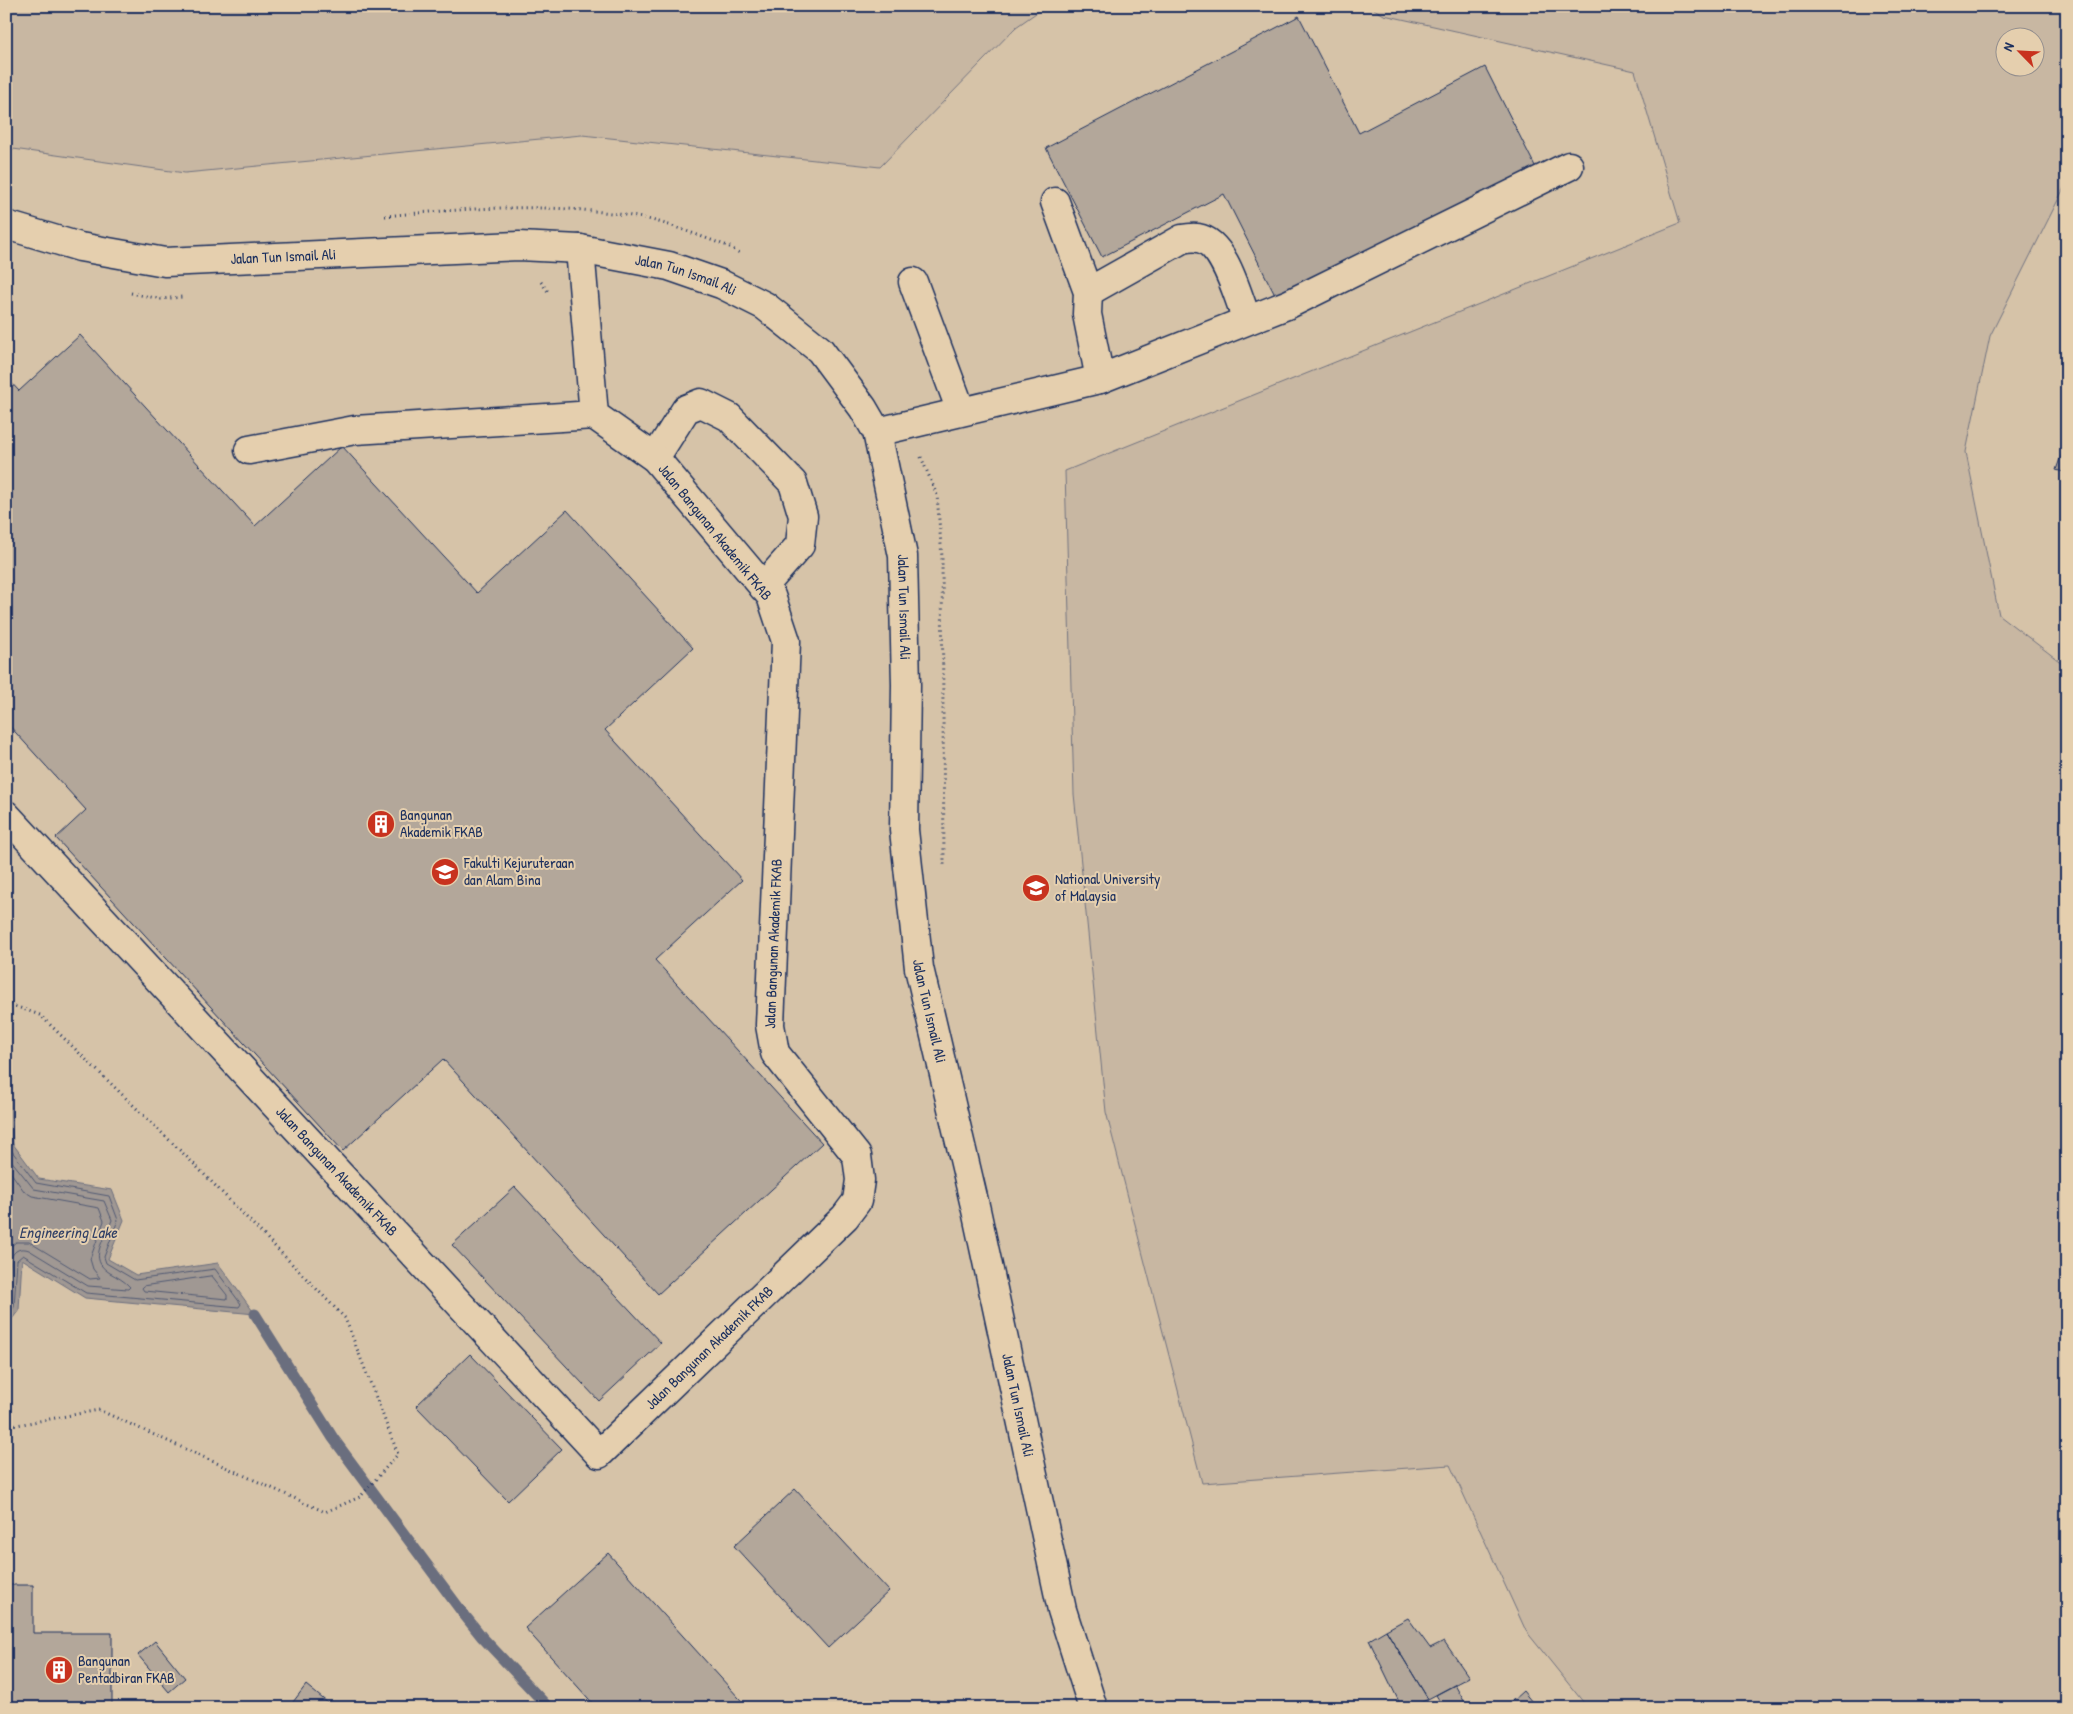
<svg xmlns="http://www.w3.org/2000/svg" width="2073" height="1714" viewBox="0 0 2073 1714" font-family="'Patrick Hand',sans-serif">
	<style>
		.built { fill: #d6c3a8; fill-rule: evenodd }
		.green { fill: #c8b7a2; stroke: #727380; fill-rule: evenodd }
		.water { fill: #a09893; stroke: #6b6e7e }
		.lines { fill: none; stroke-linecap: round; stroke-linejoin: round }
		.shore { stroke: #505973; stroke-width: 1 }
		.stream { stroke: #6b6e7e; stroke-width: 11 }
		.building { fill: #b3a79a; stroke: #1b2f5e }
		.minor-casing { stroke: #1b2f5e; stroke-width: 31 }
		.path { stroke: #1b2f5e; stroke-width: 3; stroke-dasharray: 1 4; stroke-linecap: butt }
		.minor { stroke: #e5cfae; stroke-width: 28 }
		.labels { text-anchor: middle; stroke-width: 4; stroke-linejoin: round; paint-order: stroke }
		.street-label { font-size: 15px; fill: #1b2f5e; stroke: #e5cfae }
		.poi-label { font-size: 15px; fill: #1b2f5e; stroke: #e5cfae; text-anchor: start }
		.water-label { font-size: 16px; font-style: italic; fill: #2f3f66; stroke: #e5cfae }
	</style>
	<rect width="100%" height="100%" fill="#e5cfae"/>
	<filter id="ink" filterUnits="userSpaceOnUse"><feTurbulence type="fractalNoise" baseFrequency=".02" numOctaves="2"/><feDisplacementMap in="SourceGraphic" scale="10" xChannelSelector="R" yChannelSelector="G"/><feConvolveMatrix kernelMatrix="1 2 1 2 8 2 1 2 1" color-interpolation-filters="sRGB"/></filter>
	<g filter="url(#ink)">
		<!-- built -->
		<path class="built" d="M 6,6 L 2067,6 L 2067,1708 L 6,1708 ZM 2006,38 L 2036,38 L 2036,68 L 2006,68 Z"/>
		<!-- green -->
		<path class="green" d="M 6,6 L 1046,6 L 1016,27 L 880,167 L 582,135 L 185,173 L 6,148 Z
			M 1369,6 L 2067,6 L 2067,182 L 1990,336 L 1966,452 L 1999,615 L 2067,667 L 2067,1708 L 1588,1708 L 1526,1631 L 1450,1465 L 1202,1483 L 1106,1112 L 1074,794 L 1065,471 L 1680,223 L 1635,71 L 1384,15 ZM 2006,38 L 2036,38 L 2036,68 L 2006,68 Z"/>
		<!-- water -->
		<path class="water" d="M 6,1075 L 9,1075 L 13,1144 L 39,1179 L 112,1190 L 124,1220 L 108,1259 L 136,1275 L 218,1263 L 255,1314 L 85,1298 L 22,1259 L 19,1310 L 6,1327 Z"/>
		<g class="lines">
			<!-- shore -->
			<path class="shore" d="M 6,1115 L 8,1146 L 36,1183 L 109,1196 L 118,1220 L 104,1257 L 106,1263 L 135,1280 L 215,1269 L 241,1304 L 239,1307 L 86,1293 L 23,1255 L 17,1260 L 14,1307 L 6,1319
				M 6,1154 L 34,1189 L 104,1201 L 112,1220 C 104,1241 87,1259 110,1273 C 117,1277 125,1281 130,1287 L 128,1289 L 88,1286 L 29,1250 C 21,1247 14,1250 11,1258 L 6,1308
				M 6,1166 L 24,1191 L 32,1196 L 99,1208 L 104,1221 L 90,1259 L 93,1269 L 100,1278 L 90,1279 L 29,1242 L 16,1242 L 6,1250
				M 212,1276 L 227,1295 L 227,1299 L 144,1291 L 142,1288 L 144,1286 Z"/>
			<!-- stream -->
			<path class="stream" d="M 255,1314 L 333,1438 L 462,1612 L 482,1637 L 549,1708"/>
		</g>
		<!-- building -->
		<path class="building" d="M 1299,16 L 1359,133 L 1485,67 L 1536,168 L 1278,301 L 1224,194 L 1102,257 L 1046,148 Z
			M 80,335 L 255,526 L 342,446 L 477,593 L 567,510 L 693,648 L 605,730 L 742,880 L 655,960 L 822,1143 L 658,1294 L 443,1059 L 343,1151 L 56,838 L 86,810 L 6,722 L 6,377 L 19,391 Z
			M 2067,439 L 2067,473 L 2056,470 Z
			M 515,1187 L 661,1343 L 599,1401 L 452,1245 Z
			M 470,1354 L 562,1449 L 508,1501 L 416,1406 Z
			M 795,1489 L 889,1591 L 828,1648 L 734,1546 Z
			M 608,1553 L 748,1708 L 597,1708 L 525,1628 Z
			M 6,1585 L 33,1585 L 33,1633 L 112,1633 L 112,1708 L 6,1708 Z
			M 1408,1618 L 1430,1648 L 1444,1641 L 1469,1677 L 1428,1699 L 1386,1630 Z
			M 1386,1630 L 1428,1699 L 1411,1708 L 1402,1708 L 1369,1640 Z
			M 155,1641 L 185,1678 L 169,1692 L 138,1655 Z
			M 306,1685 L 334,1708 L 293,1708 L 290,1706 Z
			M 1455,1685 L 1468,1708 L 1444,1708 L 1436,1695 Z
			M 1523,1691 L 1537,1708 L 1504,1708 Z"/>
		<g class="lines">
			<defs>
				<g id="minor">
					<path d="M 1055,202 L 1088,292 L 1087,314 L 1100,379"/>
					<path id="s1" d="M 6,225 L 80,247 L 165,262 L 519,246 L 580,249 L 669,266 L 721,284 L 765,306 L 820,350 L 863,408 L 877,432 L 903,556 L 906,685 L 904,830 L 919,968 L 976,1210 L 1062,1610 L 1093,1708"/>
					<path d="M 913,282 L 961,411"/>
					<path d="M 1088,292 L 1182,239 C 1187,238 1193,237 1198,238 C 1225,242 1238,298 1247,320"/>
					<path d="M 877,432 L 1100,379 L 1289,304 L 1569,166"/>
					<path d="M 249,450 L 355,430 L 594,415"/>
					<path d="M 655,458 L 686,409 L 701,403 L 729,417 L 793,483 L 803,516 L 800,545 L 763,587"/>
					<path id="s2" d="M 6,815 L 599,1454 L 845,1217 L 857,1201 L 860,1180 L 857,1156 L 775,1053 L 770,1025 L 786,641 L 771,596 L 655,458 L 594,415 L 580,249"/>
				</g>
			</defs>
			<!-- minor casing -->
			<use href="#minor" class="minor-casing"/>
			<!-- path -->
			<path class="path" d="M 385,216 C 469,208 553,202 637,217 C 667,222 698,236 728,246 L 741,254
				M 541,282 L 549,293
				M 131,293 L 161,299 L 182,297
				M 921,457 L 937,495 L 942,557 L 944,865
				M 6,1003 L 40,1015 L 195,1165 L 345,1318 L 398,1454 L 360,1497 L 325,1512 L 99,1410 L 6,1427"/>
			<!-- minor -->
			<use href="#minor" class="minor"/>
		</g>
	</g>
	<!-- icons -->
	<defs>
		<symbol id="building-disc" viewBox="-11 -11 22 22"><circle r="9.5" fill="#c8321e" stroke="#e5cfae"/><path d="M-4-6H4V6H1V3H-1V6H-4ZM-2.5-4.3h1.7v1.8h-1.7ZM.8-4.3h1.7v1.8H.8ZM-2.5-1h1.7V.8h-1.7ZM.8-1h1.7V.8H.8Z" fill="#fff"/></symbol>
		<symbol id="university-disc" viewBox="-11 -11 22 22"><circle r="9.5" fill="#c8321e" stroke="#e5cfae"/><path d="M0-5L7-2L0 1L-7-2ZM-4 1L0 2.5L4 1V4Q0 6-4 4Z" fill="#fff"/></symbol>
	</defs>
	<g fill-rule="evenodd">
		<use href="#building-disc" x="365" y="808" width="32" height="32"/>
		<use href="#university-disc" x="429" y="856" width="32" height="32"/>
		<use href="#university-disc" x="1020" y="872" width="32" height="32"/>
		<use href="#building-disc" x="43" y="1654" width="32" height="32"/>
	</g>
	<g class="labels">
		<!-- street labels -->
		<g class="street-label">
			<text dy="5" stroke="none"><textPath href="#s1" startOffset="282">Jalan Tun Ismail Ali</textPath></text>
			<text dy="5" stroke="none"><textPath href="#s1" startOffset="688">Jalan Tun Ismail Ali</textPath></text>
			<text transform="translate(715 532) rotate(51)" y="5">Jalan Bangunan Akademik FKAB</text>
			<text dy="5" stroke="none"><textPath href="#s1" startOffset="1122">Jalan Tun Ismail Ali</textPath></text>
			<text dy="5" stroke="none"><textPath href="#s2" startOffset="1520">Jalan Bangunan Akademik FKAB</textPath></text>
			<text dy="5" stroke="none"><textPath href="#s1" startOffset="1528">Jalan Tun Ismail Ali</textPath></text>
			<text dy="5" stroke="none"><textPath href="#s2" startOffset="486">Jalan Bangunan Akademik FKAB</textPath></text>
			<text dy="5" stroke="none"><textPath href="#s2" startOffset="1025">Jalan Bangunan Akademik FKAB</textPath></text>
			<text dy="5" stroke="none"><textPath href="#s1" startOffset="1932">Jalan Tun Ismail Ali</textPath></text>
		</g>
		<!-- poi labels -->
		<g class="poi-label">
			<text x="400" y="820">Bangunan<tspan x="400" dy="17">Akademik FKAB</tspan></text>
			<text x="464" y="868">Fakulti Kejuruteraan<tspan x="464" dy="17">dan Alam Bina</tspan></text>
			<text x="1055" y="884">National University<tspan x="1055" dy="17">of Malaysia</tspan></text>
			<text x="78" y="1666">Bangunan<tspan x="78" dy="17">Pentadbiran FKAB</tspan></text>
		</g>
		<!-- water labels -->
		<g class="water-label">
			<text x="68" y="1238">Engineering Lake</text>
		</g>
	</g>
	<!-- margin -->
	<rect width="2073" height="1714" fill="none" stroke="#e5cfae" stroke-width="25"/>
	<rect x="12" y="12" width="2048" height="1689" fill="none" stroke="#1b2f5e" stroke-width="2" filter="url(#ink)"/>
	<!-- north arrow -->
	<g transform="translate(2020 52) rotate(294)"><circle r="24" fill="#e5cfae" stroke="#948f8e"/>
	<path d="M0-4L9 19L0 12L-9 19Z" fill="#c8321e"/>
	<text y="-8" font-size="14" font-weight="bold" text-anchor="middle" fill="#1b2f5e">N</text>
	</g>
</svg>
